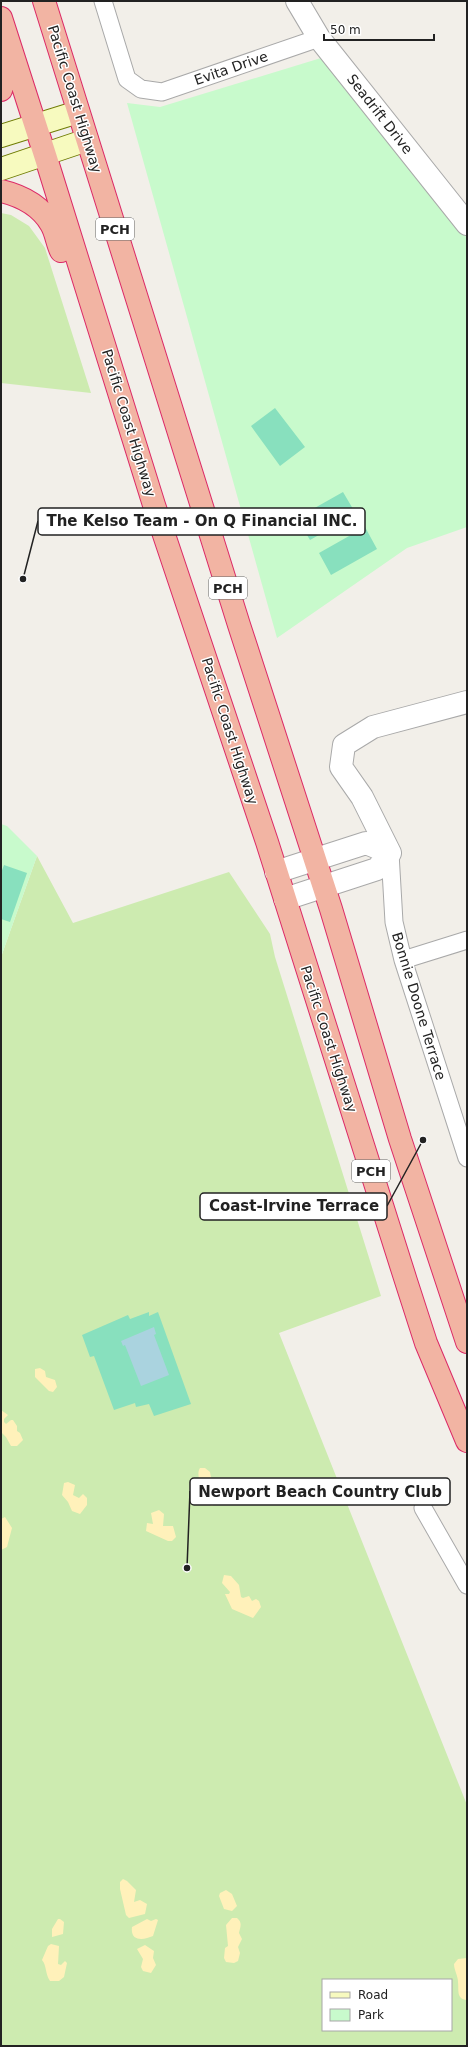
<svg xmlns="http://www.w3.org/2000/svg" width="468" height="2047" viewBox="0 0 468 2047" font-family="'DejaVu Sans',sans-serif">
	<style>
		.grass { fill: #cdebb0; fill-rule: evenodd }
		.sand { fill: #fff1ba }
		.park { fill: #c8facc }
		.pitch { fill: #88e0be }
		.water { fill: #aad3df }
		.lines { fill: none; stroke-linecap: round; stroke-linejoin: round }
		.minor-casing { stroke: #a9a9a9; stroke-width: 19 }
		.tertiary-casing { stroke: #a9a9a9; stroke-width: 24 }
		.secondary-casing { stroke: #707d05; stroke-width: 24 }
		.trunk-casing { stroke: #dc2a67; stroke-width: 24 }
		.minor { stroke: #fff; stroke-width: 17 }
		.tertiary { stroke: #fff; stroke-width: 22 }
		.secondary { stroke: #f7fabf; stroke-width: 22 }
		.trunk { stroke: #f2b4a3; stroke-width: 22 }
		.labels { text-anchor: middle; stroke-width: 3; stroke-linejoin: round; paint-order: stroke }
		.shield { fill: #fff; stroke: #646464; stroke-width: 1 }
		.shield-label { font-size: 13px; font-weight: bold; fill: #222 }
		.street-label { font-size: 14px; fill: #222; stroke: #fff }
		.leader { fill: none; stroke: #222; stroke-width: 1.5 }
		.callout-dot { fill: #222; stroke: #fff; stroke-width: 1.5 }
		.callout { fill: #fff; stroke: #222; stroke-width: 1.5 }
		.callout-label { font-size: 15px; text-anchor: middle; font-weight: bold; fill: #222 }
	</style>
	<rect width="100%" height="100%" fill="#f2efe9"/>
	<!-- grass -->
	<path class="grass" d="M 1,213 L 11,215 L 29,226 L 45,248 L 91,393 L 1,383 Z
		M 37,856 L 73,923 L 229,872 L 270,934 L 275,957 L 381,1296 L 279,1333 L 467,1805 L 467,2046 L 1,2046 L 1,957 ZM 323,1980 L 451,1980 L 451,2030 L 323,2030 Z"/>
	<!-- sand -->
	<path class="sand" d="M 40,1368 L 45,1371 L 46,1377 L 55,1380 L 57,1387 L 53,1392 L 49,1391 L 35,1377 L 35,1369 Z
		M 1,1410 L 8,1415 L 4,1419 L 4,1422 L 6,1424 L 11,1420 L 13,1420 L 17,1426 L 17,1431 L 20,1433 L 23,1440 L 17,1446 L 11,1446 L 6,1437 L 1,1432 Z
		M 200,1468 L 205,1468 L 210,1472 C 211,1482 220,1493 217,1503 L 212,1506 L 207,1504 L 208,1498 C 203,1492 195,1475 200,1468 Z
		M 68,1482 L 75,1485 L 73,1495 L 79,1498 L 83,1494 L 87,1498 L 87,1505 L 80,1514 L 72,1511 L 68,1502 L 62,1495 L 64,1483 Z
		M 159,1510 L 164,1514 L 163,1526 L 173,1526 L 176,1537 L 172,1541 L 168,1541 L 146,1531 L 147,1523 L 153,1524 L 151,1513 Z
		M 5,1517 L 12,1528 L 7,1547 L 1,1550 L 1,1519 Z
		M 224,1575 L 231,1576 L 239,1585 L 241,1597 L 243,1598 L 249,1596 L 252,1601 L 256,1599 L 259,1601 L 261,1607 L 253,1618 L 232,1609 L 225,1594 L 229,1594 L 230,1592 L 222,1583 Z
		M 123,1879 L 127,1881 L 136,1890 L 134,1902 L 140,1900 L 147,1904 L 145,1914 L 129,1918 L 126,1915 L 120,1889 L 120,1882 Z
		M 226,1890 L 232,1894 L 237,1906 L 232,1911 L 224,1909 L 219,1896 L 220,1893 Z
		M 232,1918 L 237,1918 C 243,1923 240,1927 239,1933 L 242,1939 L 238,1947 L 240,1953 L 238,1961 L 234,1963 L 226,1962 L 224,1958 L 225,1948 L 228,1946 L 226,1925 Z
		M 58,1919 L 60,1919 L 64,1922 L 63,1934 L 52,1937 L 52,1929 Z
		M 147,1919 L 151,1921 L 156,1919 L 158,1920 L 153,1936 C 144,1940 130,1942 132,1927 Z
		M 51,1944 L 59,1946 L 58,1964 L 61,1965 L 65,1961 L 67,1963 L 64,1977 L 59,1981 L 50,1981 C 45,1974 47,1966 42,1960 L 48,1946 Z
		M 145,1945 L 154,1951 L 153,1958 L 156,1965 L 151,1973 L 143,1971 L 141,1967 L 143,1959 L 137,1949 Z
		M 467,1958 L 467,2000 C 456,1999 459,1990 458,1982 C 458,1976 454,1970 454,1964 L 458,1959 Z"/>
	<!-- park -->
	<path class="park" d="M 321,58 L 467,238 L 467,527 L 407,548 L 277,638 L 127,103 L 160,107 Z
		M 1,824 L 7,826 L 37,856 L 1,957 Z"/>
	<!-- pitch -->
	<path class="pitch" d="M 275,408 L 305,447 L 280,466 L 251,426 Z
		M 343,492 L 356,514 L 310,540 L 297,518 Z
		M 365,527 L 377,549 L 331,575 L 319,553 Z
		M 4,865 L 27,873 L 10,922 L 1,919 L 1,873 Z
		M 149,1312 L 149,1316 L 158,1312 L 191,1404 L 154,1416 L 149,1404 L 136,1407 L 135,1403 L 114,1410 L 94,1356 L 90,1357 L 82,1335 L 128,1315 L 130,1319 Z"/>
	<!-- water -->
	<path class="water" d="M 154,1327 L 156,1334 L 154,1335 L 169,1375 L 141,1386 L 125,1345 L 123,1346 L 121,1341 Z"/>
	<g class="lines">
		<defs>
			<path id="minor" d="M 103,1 L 127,79 L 141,89 L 162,92 L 319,38
				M 390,853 L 394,922 L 403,960 L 467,1158
				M 403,960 L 467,940
				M 423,1508 L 467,1585"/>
			<path id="tertiary" d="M 297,1 L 319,38 L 467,224
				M 390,853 L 362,797 L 341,767 L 344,745 L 373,727 L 467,702
				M 276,872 L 366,843 L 390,853
				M 285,899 L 377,869 L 390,853"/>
			<path id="secondary" d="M 1,136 L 78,112
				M 1,169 L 87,140"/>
			<path id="trunk" d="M 44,1 L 239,625 L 331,909 L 400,1139 L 467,1342
				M 1,18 L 45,155 L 154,505 L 267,842 L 406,1281 L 426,1343 L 467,1441
				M 1,62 L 3,83 L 1,90
				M 1,191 C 22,196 40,205 51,224 C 56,232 57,243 61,251"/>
		</defs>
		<!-- minor casing -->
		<use href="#minor" class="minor-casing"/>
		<!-- tertiary casing -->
		<use href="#tertiary" class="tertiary-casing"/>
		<!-- secondary casing -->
		<use href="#secondary" class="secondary-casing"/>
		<!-- trunk casing -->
		<use href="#trunk" class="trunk-casing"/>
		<!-- minor -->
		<use href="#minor" class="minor"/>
		<!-- tertiary -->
		<use href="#tertiary" class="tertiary"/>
		<!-- secondary -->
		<use href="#secondary" class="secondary"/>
		<!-- trunk -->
		<use href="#trunk" class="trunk"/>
	</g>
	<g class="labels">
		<!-- shield labels -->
		<g class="shield">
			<rect x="96" y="218" width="38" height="22" rx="3"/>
			<rect x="209" y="577" width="38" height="22" rx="3"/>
			<rect x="352" y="1160" width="38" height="22" rx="3"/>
		</g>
		<g class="shield-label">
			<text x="115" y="234">PCH</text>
			<text x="228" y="593">PCH</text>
			<text x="371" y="1176">PCH</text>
		</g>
		<!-- street labels -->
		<g class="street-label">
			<text transform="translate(231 68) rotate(-19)" y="5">Evita Drive</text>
			<text transform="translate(75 99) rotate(73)" y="5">Pacific Coast Highway</text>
			<text transform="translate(380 114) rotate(52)" y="5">Seadrift Drive</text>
			<text transform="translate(129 423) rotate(73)" y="5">Pacific Coast Highway</text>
			<text transform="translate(230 731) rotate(72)" y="5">Pacific Coast Highway</text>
			<text transform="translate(419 1006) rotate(73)" y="5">Bonnie Doone Terrace</text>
			<text transform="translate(329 1039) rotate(72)" y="5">Pacific Coast Highway</text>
		</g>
	</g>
	<!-- callouts -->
	<path class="leader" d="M23 579L38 521M423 1140L387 1206M187 1568L190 1491"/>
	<g class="callout-dot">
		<circle cx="23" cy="579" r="4"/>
		<circle cx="423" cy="1140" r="4"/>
		<circle cx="187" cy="1568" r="4"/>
	</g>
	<g class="callout">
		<rect x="38" y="508" width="327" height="27" rx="4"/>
		<rect x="200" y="1193" width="187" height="27" rx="4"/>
		<rect x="190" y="1478" width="260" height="27" rx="4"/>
	</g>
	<g class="callout-label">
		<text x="202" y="526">The Kelso Team - On Q Financial INC.</text>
		<text x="294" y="1211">Coast-Irvine Terrace</text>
		<text x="320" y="1497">Newport Beach Country Club</text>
	</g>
	<!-- border -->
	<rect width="468" height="2047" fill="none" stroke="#222222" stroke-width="4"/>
	<!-- legend -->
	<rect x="322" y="1979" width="130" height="52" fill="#ffffff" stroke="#a7a7a7"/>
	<rect x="330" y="1992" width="20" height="6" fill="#f7fabf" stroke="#a7a7a7"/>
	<text x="358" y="1999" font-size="12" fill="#222222">Road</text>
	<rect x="330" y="2009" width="20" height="12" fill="#c8facc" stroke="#a7a7a7"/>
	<text x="358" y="2019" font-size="12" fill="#222222">Park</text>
	<!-- scale -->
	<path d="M324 34v6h110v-6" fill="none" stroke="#222222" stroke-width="2"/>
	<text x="330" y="34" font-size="12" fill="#222222" stroke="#ffffff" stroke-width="3" paint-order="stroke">50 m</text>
</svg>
